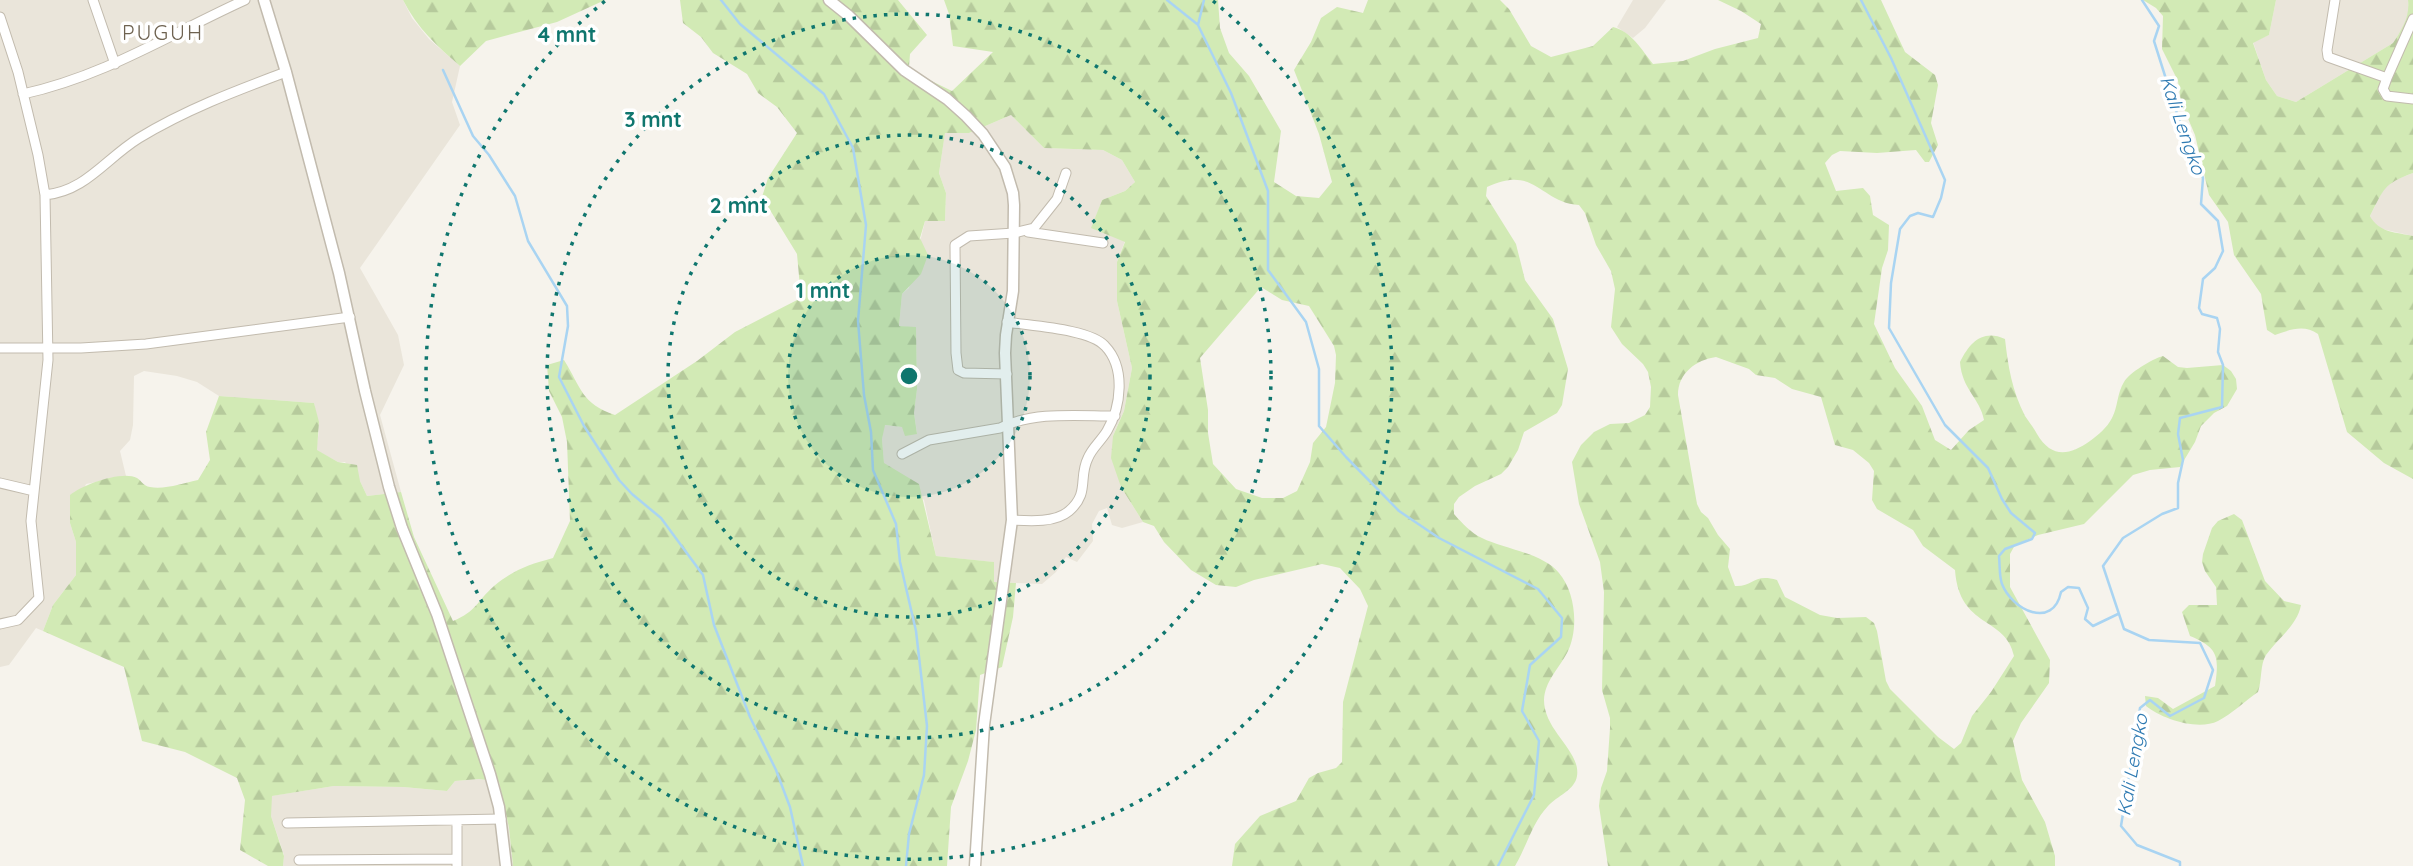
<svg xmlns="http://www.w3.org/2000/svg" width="2413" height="866" viewBox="0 0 2413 866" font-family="Quicksand,sans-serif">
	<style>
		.residential { fill: #eae5da }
		.forest { fill: url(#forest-firs); fill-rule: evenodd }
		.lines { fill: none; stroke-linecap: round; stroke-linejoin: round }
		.stream { stroke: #a9d4f2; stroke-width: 2.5 }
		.minor-casing { stroke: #c2bbae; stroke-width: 11 }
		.tertiary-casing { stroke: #c2bbae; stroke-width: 13 }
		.minor { stroke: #fff; stroke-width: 9 }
		.tertiary { stroke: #fff; stroke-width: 10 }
		.ring { fill: none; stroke: #0f766e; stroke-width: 3.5; stroke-dasharray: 3.5 7 }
		.labels { text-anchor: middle; stroke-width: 7; stroke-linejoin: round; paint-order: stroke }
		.water-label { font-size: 19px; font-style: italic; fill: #2e7ab2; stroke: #fff }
		.quarter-label { font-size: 21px; letter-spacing: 2px; fill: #6e6250; stroke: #fff }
		.centre { fill: #0f766e; stroke: #fff; stroke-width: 3.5 }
		.ring-label { font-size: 21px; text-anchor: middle; font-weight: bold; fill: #0f766e; stroke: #fff; stroke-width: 7; stroke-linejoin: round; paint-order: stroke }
	</style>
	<defs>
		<pattern id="forest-firs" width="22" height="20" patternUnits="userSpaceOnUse" patternTransform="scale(1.75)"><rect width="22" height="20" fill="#d2eab5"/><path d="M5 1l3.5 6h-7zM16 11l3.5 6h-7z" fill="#b6ca9c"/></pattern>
	</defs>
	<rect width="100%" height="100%" fill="#f6f3ec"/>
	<!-- residential -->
	<path class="residential" d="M 0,0 L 403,0 L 412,18 L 429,39 L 460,66 L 452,102 L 460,125 L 360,268 L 398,335 L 404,365 L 380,415 L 401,492 L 367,496 L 360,481 L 345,462 L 338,462 L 316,450 L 319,431 L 314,403 L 219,396 L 197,382 L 177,376 L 144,371 L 134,376 L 133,425 L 130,440 L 120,451 L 126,476 L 86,484 L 70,523 L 76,542 L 76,575 L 53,605 L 43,631 L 36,628 L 9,665 L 0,667 Z
		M 1633,0 L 1666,0 L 1645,28 L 1633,38 L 1617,27 Z
		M 2276,0 L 2408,0 L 2409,11 L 2403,28 L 2393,43 L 2296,102 L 2277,96 L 2266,80 L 2253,42 L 2269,35 Z
		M 1011,115 L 1044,148 L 1103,150 L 1122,160 L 1135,182 L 1125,191 L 1102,200 L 1092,227 L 1125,241 L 1117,262 L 1117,301 L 1132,368 L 1124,411 L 1113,436 L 1121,487 L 1143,522 L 1122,528 L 1112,525 L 1107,508 L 1099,511 L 1092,524 L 1093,541 L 1077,562 L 1066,557 L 1056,572 L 1042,584 L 994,582 L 993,562 L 936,556 L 924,500 L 884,464 L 882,439 L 884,425 L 902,427 L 917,433 L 914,413 L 917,389 L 916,328 L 899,326 L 902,294 L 909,288 L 925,221 L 945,221 L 946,193 L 939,173 L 945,132 L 969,133 Z
		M 2413,173 L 2413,236 L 2382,229 L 2374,224 L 2370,216 L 2385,186 L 2393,181 Z
		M 479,779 L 499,782 L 509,828 L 513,866 L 283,866 L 284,855 L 271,816 L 271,796 L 334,786 L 403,787 L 447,791 L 455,781 Z"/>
	<!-- forest -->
	<path class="forest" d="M 403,0 L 605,0 L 557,22 L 486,41 L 460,66 C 437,46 417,28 403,0 Z
		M 680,0 L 898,0 L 927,35 L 910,54 L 909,67 L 915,73 L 952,91 L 993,52 L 953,46 L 949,14 L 944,0 L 1218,0 L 1220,28 L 1229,53 L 1249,76 L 1281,131 L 1274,182 L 1296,196 L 1319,198 L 1332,182 L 1319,134 L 1294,70 L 1311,42 L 1321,18 L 1337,7 L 1363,13 L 1368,0 L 1500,0 L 1509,9 L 1531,46 L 1551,57 L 1593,46 L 1613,27 C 1631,31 1642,50 1653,64 L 1683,61 L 1715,49 L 1758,38 L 1761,24 L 1741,11 L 1718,0 L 1881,0 L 1905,52 L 1935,75 L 1938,85 L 1931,123 L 1938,145 L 1929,162 L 1925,162 L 1916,150 L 1877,153 L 1840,151 L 1832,155 L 1825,163 L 1836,191 L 1863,188 L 1870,196 L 1873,215 L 1889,225 L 1888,250 L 1882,268 L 1874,324 L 1895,368 L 1922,406 L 1935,440 L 1951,450 L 1969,430 L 1984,420 C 1980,398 1962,390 1960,362 C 1970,342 1983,329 2005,339 C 2008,366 2012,391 2025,416 C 2029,422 2034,428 2037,434 C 2051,458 2069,456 2090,441 C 2098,435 2107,428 2112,418 C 2118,407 2117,393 2124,382 C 2129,373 2152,359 2163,356 L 2178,367 L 2187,368 L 2223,365 L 2231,371 L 2236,379 L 2237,389 L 2227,406 L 2214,413 L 2201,426 L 2195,442 L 2180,467 L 2150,470 L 2133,475 L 2084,524 L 2038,535 L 2015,545 L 2010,554 L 2010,587 L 2050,660 L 2049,683 L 2021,723 L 2013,741 L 2022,780 L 2045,822 L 2055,856 L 2055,866 L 1608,866 L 1599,806 L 1601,788 L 1607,771 L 1610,728 L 1610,718 L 1602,690 L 1604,592 L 1600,562 L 1579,504 L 1572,462 L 1581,445 L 1594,432 L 1610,424 L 1629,423 L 1645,415 L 1650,407 L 1651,387 L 1648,372 L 1643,364 L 1622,344 L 1611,327 L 1615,289 L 1611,271 L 1596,245 L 1585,213 L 1579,205 C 1540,203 1536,164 1487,187 L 1486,196 L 1516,244 L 1525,280 L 1553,319 L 1568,369 L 1562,405 L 1557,413 L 1524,432 L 1518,450 L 1508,467 L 1501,474 L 1475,486 L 1459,497 L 1454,504 L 1454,514 C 1462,523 1471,533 1482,538 C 1504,549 1543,553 1559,573 C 1576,593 1579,630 1567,653 C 1558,670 1545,681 1544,700 C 1544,731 1581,751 1577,776 C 1575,790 1557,796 1548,806 C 1532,823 1527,846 1515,866 L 1232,866 L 1235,844 L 1260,816 L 1296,801 L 1309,778 L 1318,773 L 1336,768 L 1342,762 L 1343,702 L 1368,606 L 1360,589 L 1340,568 L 1322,564 L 1254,580 L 1236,587 L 1216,585 L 1191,570 L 1164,542 L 1154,526 L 1143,522 L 1121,487 L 1111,458 L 1113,436 L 1124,411 L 1132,368 L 1117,301 L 1117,262 L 1125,242 L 1091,228 L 1102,200 L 1125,191 L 1135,182 L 1122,160 L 1103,150 L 1044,148 L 1011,115 L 969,133 L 945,133 L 939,173 L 946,193 L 945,221 L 925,221 L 920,238 L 928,255 L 921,274 L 902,294 L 899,326 L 916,327 L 917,389 L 914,413 L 917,434 L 905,436 L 902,427 L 885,425 L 882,439 L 884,463 L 919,484 L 936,556 L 994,562 L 994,582 L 1016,583 L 1013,617 L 1002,667 L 980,675 L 976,730 L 968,761 L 951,807 L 947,866 L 513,866 L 509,828 L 499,782 L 479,779 L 455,781 L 447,791 L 403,787 L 334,786 L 272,796 L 271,816 L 284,856 L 283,866 L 268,866 L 240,850 L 245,800 L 237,778 L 185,752 L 142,741 L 124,667 L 43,631 L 53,605 L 76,575 L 76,542 L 70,523 L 70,495 C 82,485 122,470 137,478 C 142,481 143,486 150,487 C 164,490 184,483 198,480 L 210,460 L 206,432 L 219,396 L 314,403 L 319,422 L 317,450 L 338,462 L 357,465 L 360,481 L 367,496 L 401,492 L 414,537 L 453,621 C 477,611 476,602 494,586 C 515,569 528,565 553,558 L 570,521 L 567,442 L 562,417 L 549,391 L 547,365 L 564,360 C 582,389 581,403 615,415 L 697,361 L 735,332 L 801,298 L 797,254 L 762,197 L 768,178 L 797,133 L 777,107 L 758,93 L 747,74 L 713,53 L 701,37 L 683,23 ZM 1261,287 L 1282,300 L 1309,306 L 1334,346 L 1336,355 L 1335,383 L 1326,427 L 1313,443 L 1310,462 L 1297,491 L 1283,498 L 1262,498 L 1236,489 L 1213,464 L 1208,433 L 1208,410 L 1200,358 ZM 1716,357 L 1749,369 L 1756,375 L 1775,378 L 1792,389 L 1821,397 L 1835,445 L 1853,450 L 1869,463 L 1874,471 L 1872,500 L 1877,509 L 1913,530 L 1923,546 L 1955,570 C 1959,629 2006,616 2014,656 L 1991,692 L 1972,716 L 1961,743 L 1954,749 L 1938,737 L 1890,689 L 1886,681 L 1877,631 L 1874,623 L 1866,617 L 1837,618 L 1820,615 L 1785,597 L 1777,580 C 1753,573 1754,587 1735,586 L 1728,567 L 1730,549 L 1718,535 L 1708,518 L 1701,512 L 1697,504 L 1678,395 C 1678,373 1696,360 1716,357 Z
		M 2143,0 L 2276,0 L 2269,35 L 2253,43 L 2266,80 L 2277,96 L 2296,102 L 2393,43 C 2402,29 2410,17 2408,0 L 2413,0 L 2413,173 C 2383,184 2384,189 2370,216 C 2379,233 2396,232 2413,236 L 2413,479 L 2384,463 L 2347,432 L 2318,334 C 2304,324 2289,330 2275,335 L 2267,330 L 2261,294 L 2234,255 L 2228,222 L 2209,195 L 2195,135 L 2181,102 L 2178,81 L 2162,49 L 2163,16 L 2156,8 Z
		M 2234,514 L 2242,520 L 2265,581 L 2284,601 L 2301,605 C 2297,626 2278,638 2266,655 C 2260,664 2262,681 2258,692 C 2245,701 2232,714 2218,721 C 2198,731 2162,719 2146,706 L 2145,696 L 2158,698 L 2173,709 L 2215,686 C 2219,657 2219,648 2190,636 L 2182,612 L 2189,605 L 2217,605 L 2216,587 L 2205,571 L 2202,562 L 2203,554 L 2212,528 L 2218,521 Z"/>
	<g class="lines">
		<!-- stream -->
		<path class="stream" d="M 721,0 L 740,24 L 824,94 L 853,148 L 866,225 L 858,321 L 864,395 L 871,432 L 873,470 L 896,524 L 900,562 L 916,631 L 927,726 L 924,775 L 909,834 L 906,866
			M 1167,0 L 1197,24
			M 1204,0 L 1198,25 L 1231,93 L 1268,191 L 1268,270 L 1306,322 L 1319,369 L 1319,426 L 1346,457 L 1399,511 L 1439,538 L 1538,589 L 1562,618 L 1561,637 L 1530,665 L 1522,711 L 1539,741 L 1534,795 L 1498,866
			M 1861,0 L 1891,58 L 1945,180 L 1941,198 L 1933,217 L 1918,213 L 1910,216 L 1900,229 L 1891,283 L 1889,328 L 1945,425 L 1988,468 L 2002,499 L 2011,513 L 2035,533 L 2032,539 L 2005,549 L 1999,556 C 2000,565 1999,576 2002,584 C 2012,610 2053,630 2061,592 L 2068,587 L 2079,588 L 2088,608 L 2085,619 L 2093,626 L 2118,614
			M 2142,0 L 2159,26 L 2154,41 L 2178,117 L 2203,178 L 2201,204 L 2218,221 L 2223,251 L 2215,268 L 2203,279 L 2199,308 L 2202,314 L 2217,318 L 2220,329 L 2218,352 L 2223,365 L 2222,407 L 2180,418 L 2178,434 L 2183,460 L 2178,483 L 2178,508 L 2162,514 L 2123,538 L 2103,566 L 2124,629 L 2149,640 L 2200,643 L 2213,670 L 2204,698 L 2170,716 L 2150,700 L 2140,708 L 2121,826 L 2137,845 L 2180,862 L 2180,866
			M 443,70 L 473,136 L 489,155 L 515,196 L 528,241 L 567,306 L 568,326 L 559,377 L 584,426 L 619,480 L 632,494 L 661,518 L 703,575 L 714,625 L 750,717 L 776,770 L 790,807 L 803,866"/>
		<defs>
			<path id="minor" d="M 93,0 L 115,64
				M 2335,0 L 2327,50 L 2328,57 L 2387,78 L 2383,89 L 2387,96 L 2413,99
				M 0,17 L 18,72 L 38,155 L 45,195 L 48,360 L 31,521 L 39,598 L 18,620 L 0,624
				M 2387,78 L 2413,19
				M 23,94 C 105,76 170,34 245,0
				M 45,195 C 86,191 105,159 139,138 C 185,110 235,91 286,72
				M 1028,232 L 1103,243
				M 1007,322 C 1031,326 1090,329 1105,346 C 1126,368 1121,407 1107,431 C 1101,441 1092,448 1088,458 C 1078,478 1090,493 1069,511 C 1055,523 1029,521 1012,520
				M 0,348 L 81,348 L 146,344 L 350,317
				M 1007,374 L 964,373 L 958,370 L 956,353 L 955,245 L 969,236 L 1014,233 L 1034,228 L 1057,199 L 1066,173
				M 902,454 L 929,440 L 1000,428 C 1034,411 1078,416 1115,416
				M 0,483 L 34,491
				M 457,821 L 457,866
				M 287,823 L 501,819
				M 299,860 L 457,859"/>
			<path id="tertiary" d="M 264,0 L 286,72 L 339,273 L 365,391 L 389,487 L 402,528 L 437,614 L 490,774 L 499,807 L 506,866
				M 829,0 L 849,16 L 904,70 L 947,99 L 966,116 L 983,134 L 1005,167 L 1013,193 L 1014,205 L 1013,291 L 1006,335 L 1005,353 L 1012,520 L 984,725 L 975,866"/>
		</defs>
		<!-- minor casing -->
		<use href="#minor" class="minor-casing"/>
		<!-- tertiary casing -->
		<use href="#tertiary" class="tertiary-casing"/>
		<!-- minor -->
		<use href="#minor" class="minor"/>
		<!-- tertiary -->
		<use href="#tertiary" class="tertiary"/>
	</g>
	<!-- distance rings -->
	<circle cx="909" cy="376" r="121" fill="#0f766e" fill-opacity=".12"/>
	<g class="ring">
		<circle cx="909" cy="376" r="121"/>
		<circle cx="909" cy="376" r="241"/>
		<circle cx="909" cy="376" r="362"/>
		<path d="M1213 1A483 483 0 1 1 605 1"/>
	</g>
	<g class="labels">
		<!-- water labels -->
		<g class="water-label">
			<text transform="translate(2183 125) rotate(71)" y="7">Kali Lengko</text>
			<text transform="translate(2132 765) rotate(-80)" y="7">Kali Lengko</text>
		</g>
		<!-- quarter labels -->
		<g class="quarter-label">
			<text x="163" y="40">PUGUH</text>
		</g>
	</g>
	<circle cx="909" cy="376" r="10" class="centre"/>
	<g class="ring-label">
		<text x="567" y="42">4 mnt</text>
		<text x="653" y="127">3 mnt</text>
		<text x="739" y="213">2 mnt</text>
		<text x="823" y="298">1 mnt</text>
	</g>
</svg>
